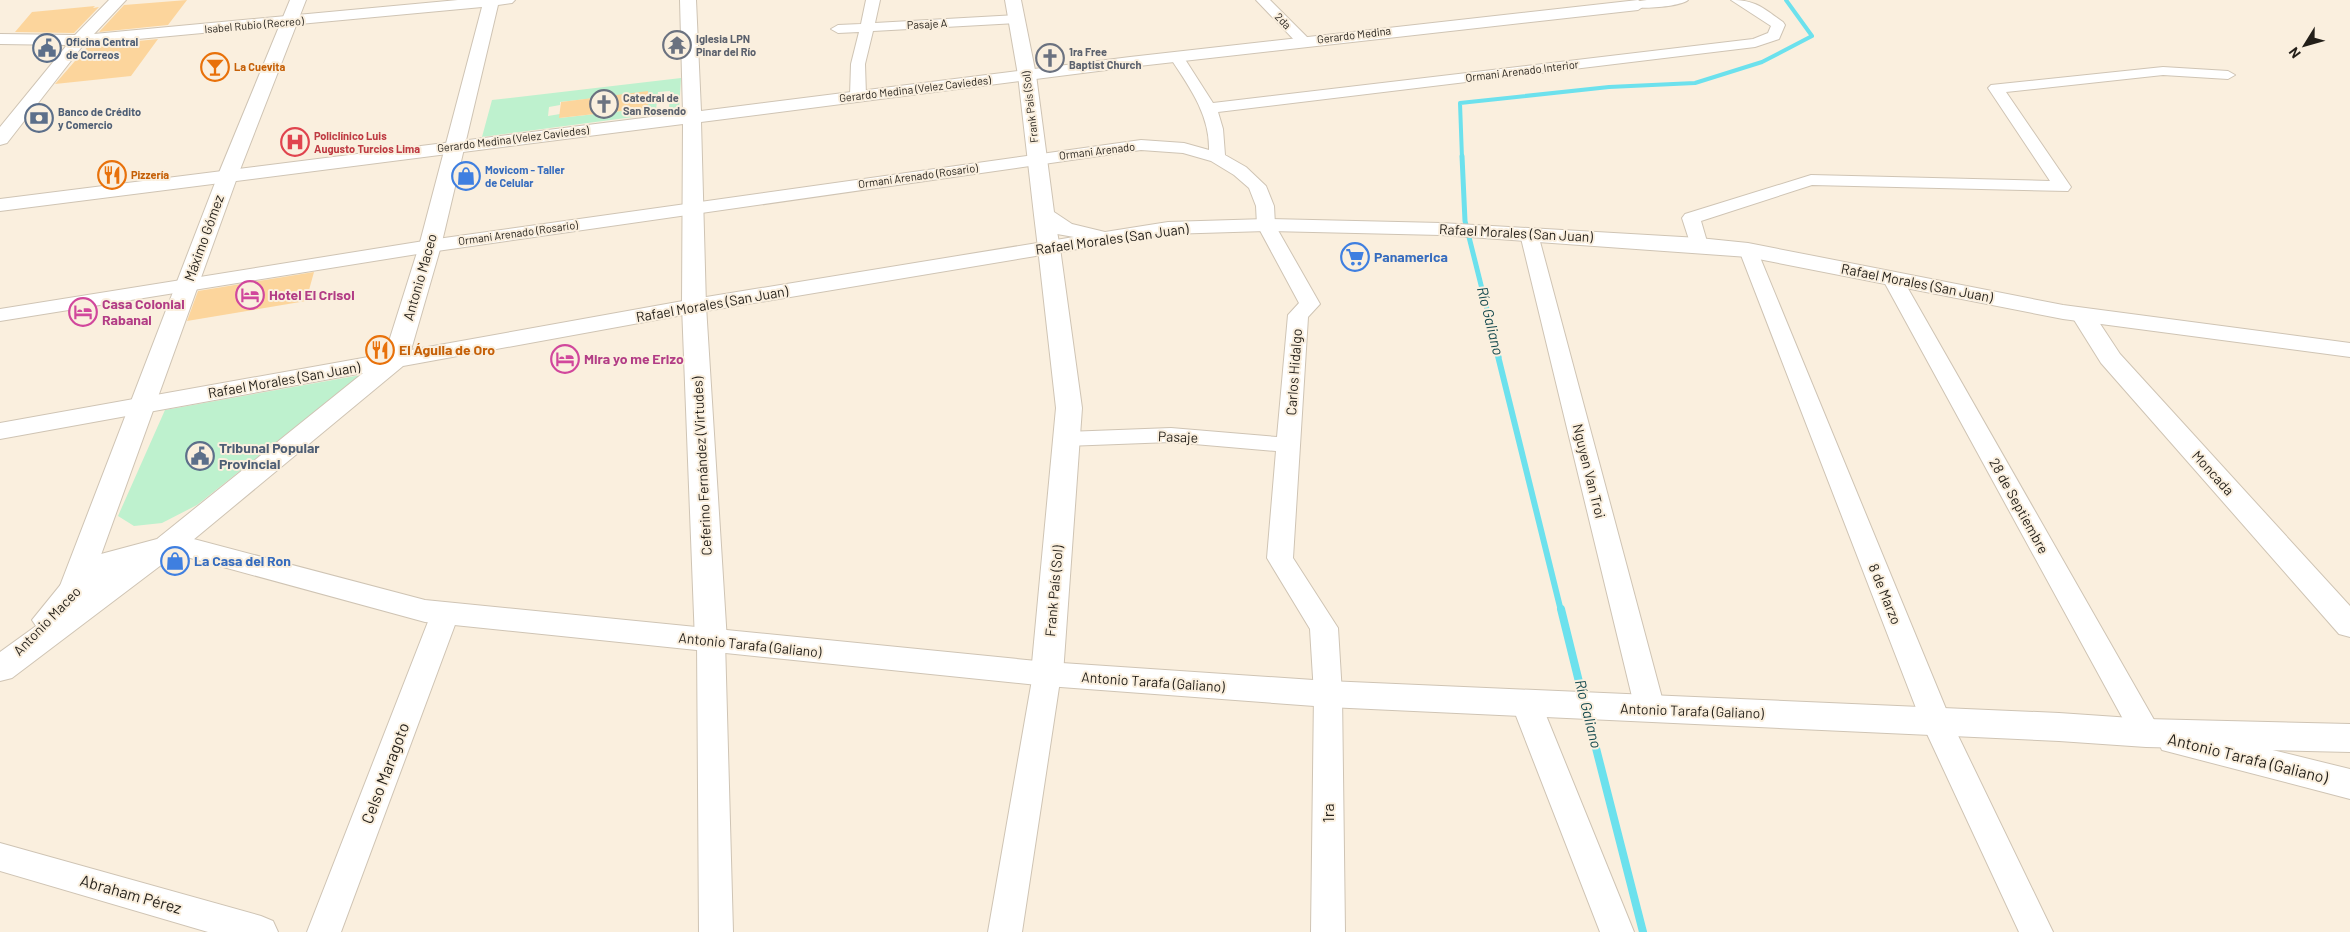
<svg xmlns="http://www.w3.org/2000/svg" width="2350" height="932" viewBox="0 0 2350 932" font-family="Barlow,sans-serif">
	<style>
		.green { fill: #bef1ce; fill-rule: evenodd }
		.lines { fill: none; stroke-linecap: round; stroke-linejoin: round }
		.stream-far3 { stroke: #6ce1ed; stroke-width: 4 }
		.stream-far2 { stroke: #6ce1ed; stroke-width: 5 }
		.stream-far1 { stroke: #6ce1ed; stroke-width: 6 }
		.stream { stroke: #6ce1ed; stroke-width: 8 }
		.building { fill: #fcd59c }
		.minor-casing { stroke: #cfc4b4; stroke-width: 2 }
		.tertiary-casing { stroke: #cfc4b4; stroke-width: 2 }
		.secondary-casing { stroke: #cfc4b4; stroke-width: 2 }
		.primary-casing { stroke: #cfc4b4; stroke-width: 2 }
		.minor { fill: #fff; fill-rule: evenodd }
		.tertiary { fill: #fff; fill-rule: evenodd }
		.secondary { fill: #fff; fill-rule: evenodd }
		.primary { fill: #fff; fill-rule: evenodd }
		.labels { text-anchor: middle; stroke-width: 4; stroke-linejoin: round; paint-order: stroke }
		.far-street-label { font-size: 11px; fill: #231f19; stroke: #faefde }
		.far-worship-label { font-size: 11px; font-weight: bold; fill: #5b616d; stroke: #faefde; text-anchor: start }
		.far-service-label { font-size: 11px; font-weight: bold; fill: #4e5e75; stroke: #faefde; text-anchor: start }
		.far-food-label { font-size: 11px; font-weight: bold; fill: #c56008; stroke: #faefde; text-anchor: start }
		.far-health-label { font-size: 11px; font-weight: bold; fill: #be3a42; stroke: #faefde; text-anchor: start }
		.far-shop-label { font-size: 11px; font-weight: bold; fill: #366cbe; stroke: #faefde; text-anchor: start }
		.street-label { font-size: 14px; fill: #231f19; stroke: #faefde }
		.shop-label { font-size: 14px; font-weight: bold; fill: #366cbe; stroke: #faefde; text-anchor: start }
		.hotel-label { font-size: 14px; font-weight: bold; fill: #b23c85; stroke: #faefde; text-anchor: start }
		.food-label { font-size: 14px; font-weight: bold; fill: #c56008; stroke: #faefde; text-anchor: start }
		.service-label { font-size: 14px; font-weight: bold; fill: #4e5e75; stroke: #faefde; text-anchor: start }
		.water-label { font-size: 15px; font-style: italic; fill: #14494e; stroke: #faefde }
		.near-street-label { font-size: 16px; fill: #231f19; stroke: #faefde }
	</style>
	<rect width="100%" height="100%" fill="#faefde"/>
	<!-- green -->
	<path class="green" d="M 681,78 L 679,111 L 482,137 L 492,100 ZM 670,91 L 669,109 L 656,110 L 658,92 ZM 648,92 L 648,108 L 560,118 L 560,114 L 548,116 L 549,107 L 560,105 L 560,102 Z
		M 361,375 L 197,505 L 162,523 L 134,526 L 118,516 L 165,410 Z"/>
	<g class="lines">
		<!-- stream-far3 -->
		<path class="stream-far3" d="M 1462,158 L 1460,103 L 1609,87 L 1695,83 L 1762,62 L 1812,36 L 1786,0"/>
		<!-- stream-far2 -->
		<path class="stream-far2" d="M 1462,156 L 1465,221 L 1499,357"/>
		<!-- stream-far1 -->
		<path class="stream-far1" d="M 1498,356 L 1561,611"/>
		<!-- stream -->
		<path class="stream" d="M 1561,609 L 1583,698
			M 1587,713 L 1643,932"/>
	</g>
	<!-- building -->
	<path class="building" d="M 187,0 L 168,25 L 99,32 L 124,5 Z
		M 95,6 L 93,8 L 99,7 L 74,33 L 15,32 L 32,12 Z
		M 158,39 L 131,76 L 55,84 L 88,46 Z
		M 648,91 L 648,108 L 559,118 L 561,102 Z
		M 314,272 L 306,301 L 187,321 L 198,291 Z"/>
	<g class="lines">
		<defs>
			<path id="minor" d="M 866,0 L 880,0 L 875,23 L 1017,15 L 1024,19 L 1017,23 L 873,31 L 865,64 L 866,96 L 858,101 L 850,96 L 851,64 L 859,32 L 838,33 L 831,29 L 838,25 L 861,24 Z
				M 1256,0 L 1270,0 L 1308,38 L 1310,41 L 1308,44 L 1298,44 Z
				M 1647,0 L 1688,0 C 1682,6 1637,11 1631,5 L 1633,2 Z
				M 1731,0 C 1756,0 1763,8 1783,22 L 1785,25 L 1779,39 L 1755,47 L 1218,112 L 1223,129 L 1225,155 L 1246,167 L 1266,186 L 1274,206 L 1275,225 L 1320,304 L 1308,317 L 1293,558 L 1338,628 L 1342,694 L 1345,932 L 1311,932 L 1314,694 L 1310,629 L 1267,558 L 1276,451 L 1171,442 L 1066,446 L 1058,444 L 1054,439 L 1058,434 L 1066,432 L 1171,428 L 1277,437 L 1288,315 L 1299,303 L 1257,225 L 1256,206 L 1249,188 L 1234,175 L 1211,161 L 1183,153 L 1141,150 L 430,252 L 0,321 L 0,309 L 430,240 L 1141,140 L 1184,143 L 1209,150 C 1210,114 1188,85 1169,56 L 1171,53 L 1181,53 L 1213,103 L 1753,39 L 1768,33 L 1771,26 Z
				M 2163,67 L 2228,71 L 2235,75 L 2228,79 L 2163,75 L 2006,92 L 2071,187 L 2068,191 L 1812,185 L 1701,221 L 1708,245 L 1706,249 L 1692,249 L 1682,218 L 1685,214 L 1811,175 L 2050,181 L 1988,88 L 1991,85 Z
				M 1529,228 L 1536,230 L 1538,234 L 1665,709 L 1660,717 L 1650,720 L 1640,717 L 1635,709 L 1520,234 L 1522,230 Z
				M 1748,244 L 1755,246 L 1757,250 L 1951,721 L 2053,932 L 2019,932 L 1921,721 L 1739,250 L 1741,246 Z
				M 1892,272 L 1899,274 L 1902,278 L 2157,725 L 2161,733 L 2157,741 L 2146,745 L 2135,741 L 1882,278 L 1885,274 Z
				M 445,604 L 455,607 L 459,614 L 341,932 L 307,932 L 431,614 L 435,607 Z
				M 711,631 L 721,634 L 725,641 L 733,932 L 699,932 L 697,641 L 701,634 Z
				M 1047,663 L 1057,666 L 1061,674 L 1022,932 L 988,932 L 1033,674 L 1037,666 Z
				M 1526,692 L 1536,695 L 1541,703 L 1634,932 L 1600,932 L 1511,703 L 1516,695 Z
				M 0,843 L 261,916 L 273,921 L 278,932 L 208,932 L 0,871 Z"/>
			<path id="tertiary" d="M 680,0 L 696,0 L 701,111 L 1130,57 L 1638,0 L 1646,5 L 1638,10 L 1130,67 L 701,122 L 706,306 L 727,641 L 722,649 L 711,653 L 700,649 L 695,641 L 682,306 L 683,124 L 0,211 L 0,199 L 683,113 Z
				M 1049,241 L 1057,243 L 1060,248 L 1082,408 L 1063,674 L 1059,683 L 1047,686 L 1035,683 L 1031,674 L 1056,408 L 1038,248 L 1041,243 Z
				M 2174,726 L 2350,769 L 2350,799 L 2162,750 L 2157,740 L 2162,730 Z"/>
			<path id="secondary" d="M 290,0 L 306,0 L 238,175 L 88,591 L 84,599 L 73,602 L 62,599 L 58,591 L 218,175 Z
				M 1044,209 L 1051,211 L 1054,215 L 1060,248 L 1057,253 L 1049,255 L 1041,253 L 1038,248 L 1034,215 L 1037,211 Z
				M 2083,308 L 2091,310 L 2120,354 L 2350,606 L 2350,637 L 2339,634 L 2101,363 L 2071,315 L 2075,310 Z
				M 171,533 L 425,600 L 1047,662 L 1328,681 L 2059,713 L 2146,719 L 2350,724 L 2350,752 L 2146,747 L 2059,741 L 1328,707 L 1047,686 L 425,622 L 161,550 L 156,543 L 161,536 Z"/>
			<path id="primary" d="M 109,0 L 126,0 L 94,34 L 458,0 L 515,0 L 512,3 L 498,5 L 441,246 L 411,350 L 694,299 L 1074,237 L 1057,234 L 1034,215 L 1018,75 L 1005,0 L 1021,0 L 1036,75 L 1054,212 L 1072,224 L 1105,232 L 1168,222 L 1266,219 L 1441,223 L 1699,238 L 1748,243 L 2063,305 L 2350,343 L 2350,357 L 2063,319 L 1748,257 L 1441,235 L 1266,231 L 1168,234 L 694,313 L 403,366 L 181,550 L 12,678 L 0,681 L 0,652 L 36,626 L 32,620 L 62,583 L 101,554 L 157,539 L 363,373 L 0,439 L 0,423 L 385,354 L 419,246 L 482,7 L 84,44 L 7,143 L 0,145 L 0,127 L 67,45 L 0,44 L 0,34 L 75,35 Z"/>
		</defs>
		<!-- minor casing -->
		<use href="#minor" class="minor-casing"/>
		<!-- tertiary casing -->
		<use href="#tertiary" class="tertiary-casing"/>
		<!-- secondary casing -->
		<use href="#secondary" class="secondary-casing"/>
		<!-- primary casing -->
		<use href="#primary" class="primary-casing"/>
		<!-- minor -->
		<use href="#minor" class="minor"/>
		<!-- tertiary -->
		<use href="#tertiary" class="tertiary"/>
		<!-- secondary -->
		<use href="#secondary" class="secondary"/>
		<!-- primary -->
		<use href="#primary" class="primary"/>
	</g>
	<!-- icons -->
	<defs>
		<symbol id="temple-ring" viewBox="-11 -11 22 22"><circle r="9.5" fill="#faefde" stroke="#6b7280" stroke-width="1.5"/><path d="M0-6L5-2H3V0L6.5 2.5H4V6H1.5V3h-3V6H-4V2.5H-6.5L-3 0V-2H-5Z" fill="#6b7280"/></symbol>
		<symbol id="civic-ring" viewBox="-11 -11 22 22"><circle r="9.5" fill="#faefde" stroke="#5c6f8a" stroke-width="1.5"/><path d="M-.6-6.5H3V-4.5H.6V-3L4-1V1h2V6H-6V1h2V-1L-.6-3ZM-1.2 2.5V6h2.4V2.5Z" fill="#5c6f8a"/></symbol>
		<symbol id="church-ring" viewBox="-11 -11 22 22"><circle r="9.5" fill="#faefde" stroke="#6b7280" stroke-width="1.5"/><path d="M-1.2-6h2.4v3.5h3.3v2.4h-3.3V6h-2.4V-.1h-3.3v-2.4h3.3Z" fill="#6b7280"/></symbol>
		<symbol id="bar-ring" viewBox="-11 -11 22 22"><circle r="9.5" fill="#faefde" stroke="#e8710a" stroke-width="1.5"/><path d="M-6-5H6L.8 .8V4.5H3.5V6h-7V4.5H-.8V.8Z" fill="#e8710a"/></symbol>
		<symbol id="bank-ring" viewBox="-11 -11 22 22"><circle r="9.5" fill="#faefde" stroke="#5c6f8a" stroke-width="1.5"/><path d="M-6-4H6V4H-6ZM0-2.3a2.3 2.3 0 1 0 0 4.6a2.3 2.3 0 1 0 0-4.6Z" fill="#5c6f8a"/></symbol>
		<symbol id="hospital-ring" viewBox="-11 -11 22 22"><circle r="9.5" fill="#faefde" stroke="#e0444e" stroke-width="1.5"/><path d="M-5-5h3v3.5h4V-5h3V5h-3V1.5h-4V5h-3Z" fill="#e0444e"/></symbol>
		<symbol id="restaurant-ring" viewBox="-11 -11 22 22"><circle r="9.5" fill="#faefde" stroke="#e8710a" stroke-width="1.5"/><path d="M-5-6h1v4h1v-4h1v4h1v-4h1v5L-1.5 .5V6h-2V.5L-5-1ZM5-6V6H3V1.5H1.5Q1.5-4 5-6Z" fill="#e8710a"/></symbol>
		<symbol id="shop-ring" viewBox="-11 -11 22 22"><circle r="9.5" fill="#faefde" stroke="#3f7fe0" stroke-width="1.5"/><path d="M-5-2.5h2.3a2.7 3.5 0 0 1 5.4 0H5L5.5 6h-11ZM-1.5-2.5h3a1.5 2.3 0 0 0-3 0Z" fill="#3f7fe0"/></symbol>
		<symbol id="supermarket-ring" viewBox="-11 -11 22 22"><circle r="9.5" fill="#faefde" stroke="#3f7fe0" stroke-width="1.5"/><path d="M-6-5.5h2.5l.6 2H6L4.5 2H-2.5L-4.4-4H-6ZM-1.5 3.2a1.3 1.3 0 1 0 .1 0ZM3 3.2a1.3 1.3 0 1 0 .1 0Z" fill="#3f7fe0"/></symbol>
		<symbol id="hotel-ring" viewBox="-11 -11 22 22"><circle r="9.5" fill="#faefde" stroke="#d1479c" stroke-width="1.5"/><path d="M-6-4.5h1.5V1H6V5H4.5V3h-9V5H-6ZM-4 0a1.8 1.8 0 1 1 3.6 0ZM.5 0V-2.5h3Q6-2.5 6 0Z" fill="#d1479c"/></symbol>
	</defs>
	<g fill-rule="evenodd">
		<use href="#temple-ring" x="661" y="29" width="32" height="32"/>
		<use href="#civic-ring" x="31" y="32" width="32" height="32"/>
		<use href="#church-ring" x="1034" y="42" width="32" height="32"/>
		<use href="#bar-ring" x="199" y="51" width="32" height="32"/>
		<use href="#church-ring" x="588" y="88" width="32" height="32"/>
		<use href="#bank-ring" x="23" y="102" width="32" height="32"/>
		<use href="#hospital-ring" x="279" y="126" width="32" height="32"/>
		<use href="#restaurant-ring" x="96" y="159" width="32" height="32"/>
		<use href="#shop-ring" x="450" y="160" width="32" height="32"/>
		<use href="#supermarket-ring" x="1339" y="241" width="32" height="32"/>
		<use href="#hotel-ring" x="234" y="279" width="32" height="32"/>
		<use href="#hotel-ring" x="67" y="296" width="32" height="32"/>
		<use href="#restaurant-ring" x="364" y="334" width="32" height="32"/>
		<use href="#hotel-ring" x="549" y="343" width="32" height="32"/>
		<use href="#civic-ring" x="184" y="440" width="32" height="32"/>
		<use href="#shop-ring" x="159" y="545" width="32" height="32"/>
	</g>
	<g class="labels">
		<!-- far-street labels -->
		<g class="far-street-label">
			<text transform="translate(1283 21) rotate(46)" y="4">2da</text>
			<text transform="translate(927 24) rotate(-3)" y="4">Pasaje A</text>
			<text transform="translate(254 25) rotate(-5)" y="4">Isabel Rubio (Recreo)</text>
			<text transform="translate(1354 35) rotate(-7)" y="4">Gerardo Medina</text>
			<text transform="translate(1522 71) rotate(-7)" y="4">Ormani Arenado Interior</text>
			<text transform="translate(915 89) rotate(-7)" y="4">Gerardo Medina (Velez Caviedes)</text>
			<text transform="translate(1030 107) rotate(-97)" y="4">Frank País (Sol)</text>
			<text transform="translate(513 139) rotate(-7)" y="4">Gerardo Medina (Velez Caviedes)</text>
			<text transform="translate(1097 151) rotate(-7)" y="4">Ormani Arenado</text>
			<text transform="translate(918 176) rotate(-8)" y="4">Ormani Arenado (Rosario)</text>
			<text transform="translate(518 233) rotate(-8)" y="4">Ormani Arenado (Rosario)</text>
		</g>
		<!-- far-worship labels -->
		<g class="far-worship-label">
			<text x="696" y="43">Iglesia LPN<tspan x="696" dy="13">Pinar del Río</tspan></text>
			<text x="1069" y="56">1ra Free<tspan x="1069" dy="13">Baptist Church</tspan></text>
			<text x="623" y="102">Catedral de<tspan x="623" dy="13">San Rosendo</tspan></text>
		</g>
		<!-- far-service labels -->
		<g class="far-service-label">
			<text x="66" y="46">Oficina Central<tspan x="66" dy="13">de Correos</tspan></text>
			<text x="58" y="116">Banco de Crédito<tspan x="58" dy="13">y Comercio</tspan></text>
		</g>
		<!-- far-food labels -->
		<g class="far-food-label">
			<text x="234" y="71">La Cuevita</text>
			<text x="131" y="179">Pizzería</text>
		</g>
		<!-- far-health labels -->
		<g class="far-health-label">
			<text x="314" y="140">Policlínico Luis<tspan x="314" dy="13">Augusto Turcios Lima</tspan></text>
		</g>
		<!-- far-shop labels -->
		<g class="far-shop-label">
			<text x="485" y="174">Movicom - Taller<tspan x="485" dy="13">de Celular</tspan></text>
		</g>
		<!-- street labels -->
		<g class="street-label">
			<text transform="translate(1516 233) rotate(3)" y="5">Rafael Morales (San Juan)</text>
			<text transform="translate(204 238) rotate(-70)" y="5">Máximo Gómez</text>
			<text transform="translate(1112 239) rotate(-8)" y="5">Rafael Morales (San Juan)</text>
			<text transform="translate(420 277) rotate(-74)" y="5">Antonio Maceo</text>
			<text transform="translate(1917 283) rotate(11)" y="5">Rafael Morales (San Juan)</text>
			<text transform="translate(712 304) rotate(-10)" y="5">Rafael Morales (San Juan)</text>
			<text transform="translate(1294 372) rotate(-86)" y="5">Carlos Hidalgo</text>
			<text transform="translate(284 380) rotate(-10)" y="5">Rafael Morales (San Juan)</text>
			<text transform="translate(1178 437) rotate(2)" y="5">Pasaje</text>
			<text transform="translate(702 466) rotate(-93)" y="5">Ceferino Fernández (Virtudes)</text>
			<text transform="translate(1589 471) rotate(76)" y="5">Nguyen Van Troi</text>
			<text transform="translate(2213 473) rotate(48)" y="5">Moncada</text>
			<text transform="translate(2019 506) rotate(61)" y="5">28 de Septiembre</text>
			<text transform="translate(1054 591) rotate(-85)" y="5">Frank País (Sol)</text>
			<text transform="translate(1885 594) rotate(68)" y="5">8 de Marzo</text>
			<text transform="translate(47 621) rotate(-46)" y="5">Antonio Maceo</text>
			<text transform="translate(750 645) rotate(6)" y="5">Antonio Tarafa (Galiano)</text>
			<text transform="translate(1153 682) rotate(4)" y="5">Antonio Tarafa (Galiano)</text>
			<text transform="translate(1692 711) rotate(2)" y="5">Antonio Tarafa (Galiano)</text>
		</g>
		<!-- shop labels -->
		<g class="shop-label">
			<text x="1374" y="262">Panamerica</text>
			<text x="194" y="566">La Casa del Ron</text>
		</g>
		<!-- hotel labels -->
		<g class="hotel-label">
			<text x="269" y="300">Hotel El Crisol</text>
			<text x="102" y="309">Casa Colonial<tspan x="102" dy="16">Rabanal</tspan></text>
			<text x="584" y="364">Mira yo me Erizo</text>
		</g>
		<!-- food labels -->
		<g class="food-label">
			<text x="399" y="355">El Águila de Oro</text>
		</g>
		<!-- service labels -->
		<g class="service-label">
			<text x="219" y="453">Tribunal Popular<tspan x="219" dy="16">Provincial</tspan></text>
		</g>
		<!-- water labels -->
		<g class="water-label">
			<text transform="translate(1490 321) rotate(76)" y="5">Río Galiano</text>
			<text transform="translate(1588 714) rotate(76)" y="5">Río Galiano</text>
		</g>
		<!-- near-street labels -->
		<g class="near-street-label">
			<text transform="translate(2248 758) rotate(14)" y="6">Antonio Tarafa (Galiano)</text>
			<text transform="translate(385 773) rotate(-69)" y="6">Celso Maragoto</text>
			<text transform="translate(1328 813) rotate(-90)" y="6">1ra</text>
			<text transform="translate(131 894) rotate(16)" y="6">Abraham Pérez</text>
		</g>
	</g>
	<!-- north arrow -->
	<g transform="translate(2305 45) rotate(233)" stroke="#faefde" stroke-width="4" paint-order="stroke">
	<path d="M0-4L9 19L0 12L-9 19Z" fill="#231f19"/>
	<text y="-8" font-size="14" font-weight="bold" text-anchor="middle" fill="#231f19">N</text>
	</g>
</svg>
